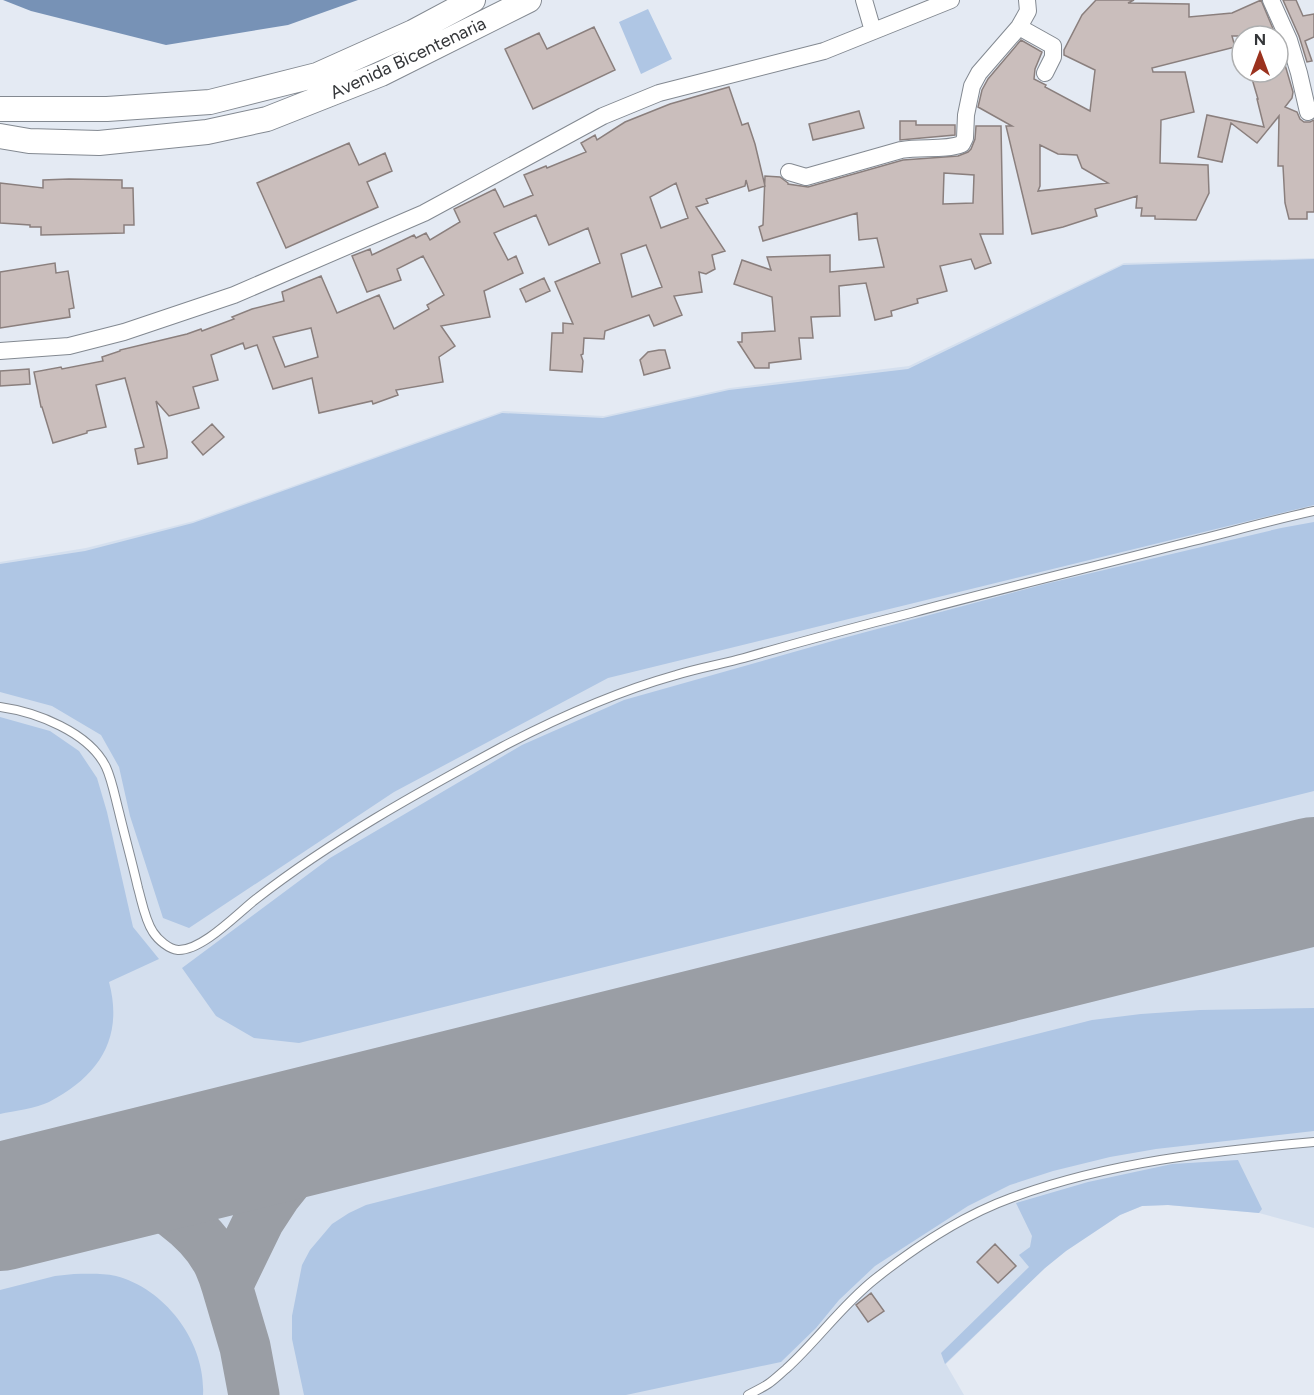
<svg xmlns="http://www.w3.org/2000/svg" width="1314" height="1395" viewBox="0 0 1314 1395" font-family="Figtree,sans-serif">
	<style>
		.built { fill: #d4dfee }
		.green { fill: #afc6e4 }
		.water { fill: #7792b6 }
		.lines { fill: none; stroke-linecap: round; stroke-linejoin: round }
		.taxiway { stroke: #9a9ea5; stroke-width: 51 }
		.runway { stroke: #9a9ea5; stroke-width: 128 }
		.building { fill: #cabebc; stroke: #8a7f7d; stroke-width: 1.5; fill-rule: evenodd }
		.lane-casing { stroke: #838991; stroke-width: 10 }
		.street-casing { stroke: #838991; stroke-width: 18 }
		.secondary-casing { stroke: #838991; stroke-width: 26 }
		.lane { stroke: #fff; stroke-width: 8 }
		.street { stroke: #fff; stroke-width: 16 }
		.secondary { stroke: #fff; stroke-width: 24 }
		.labels { text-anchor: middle; stroke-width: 4.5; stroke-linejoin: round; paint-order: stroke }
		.street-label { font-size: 18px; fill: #343639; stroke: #fff }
	</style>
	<rect width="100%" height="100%" fill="#e4eaf3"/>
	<!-- built -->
	<path class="built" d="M 1314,258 L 1314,1228 L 1259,1213 L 1168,1205 L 1142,1206 L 1120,1215 L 1066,1251 L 1045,1268 L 946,1364 L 964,1395 L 0,1395 L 0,562 L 86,548 L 194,521 L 503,411 L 604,416 L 730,388 L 909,366 L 1124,263 Z"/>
	<!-- green -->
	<path class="green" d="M 648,9 L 672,59 L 641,74 L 619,22 Z
		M 1314,259 L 1314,505 L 608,678 L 394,792 L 189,928 L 163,918 L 130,816 L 119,767 L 101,735 L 52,706 L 0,692 L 0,564 L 85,551 L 193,523 L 502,413 L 603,418 L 729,390 L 908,369 L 1123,265 Z
		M 1314,522 L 1314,791 L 299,1043 L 254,1038 L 216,1016 L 182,968 L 330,858 L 522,745 L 624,700 L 836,640 L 1045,584 L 1281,528 Z
		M 0,717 L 50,731 L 79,751 L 97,778 L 107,812 L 133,927 L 159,959 L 109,982 C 124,1038 99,1076 49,1102 C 37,1108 14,1111 0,1114 Z
		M 1314,1008 L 1314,1131 L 1156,1149 L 1110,1157 L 1053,1171 L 1010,1185 L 968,1206 L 875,1266 L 839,1300 L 816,1328 L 781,1362 L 626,1395 L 304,1395 L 292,1339 L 292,1316 L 302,1265 L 310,1250 L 332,1224 L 349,1213 L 366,1205 L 1092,1020 L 1141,1014 L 1200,1010 Z
		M 1238,1160 L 1262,1209 L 1259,1213 L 1168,1205 L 1142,1206 L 1120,1215 L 1066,1251 L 1045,1268 L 945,1364 L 941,1353 L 1029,1267 L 1019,1255 L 1030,1247 L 1032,1236 L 1016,1203 L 1088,1182 L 1172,1164 Z
		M 74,1274 C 87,1274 102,1273 116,1276 C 166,1289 206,1343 203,1395 L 0,1395 L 0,1290 L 55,1276 Z"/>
	<!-- water -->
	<path class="water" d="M 3,0 L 358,0 L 288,25 L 166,45 L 31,11 Z"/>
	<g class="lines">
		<!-- taxiway -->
		<path class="taxiway" d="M 1226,903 L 1289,900 L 1314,903
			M 81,1187 C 92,1186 104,1184 114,1186 C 153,1192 202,1229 219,1264 C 222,1271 225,1279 227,1286 L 259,1220 L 276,1194 L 313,1148 L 334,1130 L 355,1119
			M 227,1286 L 245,1347 L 254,1395"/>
		<!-- runway -->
		<path class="runway" d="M 0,1207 L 1314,881"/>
	</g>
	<!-- building -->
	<path class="building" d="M 1096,0 L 1134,0 L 1128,3 L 1189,4 L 1189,17 L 1232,13 L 1261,0 L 1276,36 L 1232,36 L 1235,47 L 1152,68 L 1153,72 L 1185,72 L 1194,112 L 1161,120 L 1160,163 L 1208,165 L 1209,193 L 1196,220 L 1155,219 L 1155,216 L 1141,216 L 1142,208 L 1136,208 L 1137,196 L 1095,209 L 1097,216 L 1063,227 L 1032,234 L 1006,126 L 1012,126 L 978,107 L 982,90 L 988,79 L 1021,40 L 1042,52 L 1035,69 L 1034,79 L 1046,85 L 1045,87 L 1090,111 L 1095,70 L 1064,55 L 1064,50 L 1082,15 ZM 1040,145 L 1058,154 L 1077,155 L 1082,168 L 1108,183 L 1038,191 L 1040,186 Z
		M 1283,0 L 1296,0 L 1303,16 L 1314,14 L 1314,37 L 1305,41 L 1312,61 L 1307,62 L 1299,36 Z
		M 594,27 L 615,70 L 533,109 L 505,49 L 539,33 L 547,49 Z
		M 1278,41 L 1293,92 L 1292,98 L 1285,107 L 1297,112 L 1300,119 L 1304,122 L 1310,122 L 1314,120 L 1314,212 L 1307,212 L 1307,219 L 1289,219 L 1285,203 L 1283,166 L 1278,166 L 1279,116 L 1257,143 L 1231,123 L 1222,162 L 1198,157 L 1207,115 L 1264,127 L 1257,99 L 1258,99 L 1250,72 L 1278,72 Z
		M 729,87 L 742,125 L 748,123 L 755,144 L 765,186 L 749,191 L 746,180 L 745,186 L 706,199 L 708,203 L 696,207 L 725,251 L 712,255 L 715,269 L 706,274 L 699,272 L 702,292 L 674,296 L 682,315 L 654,326 L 649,315 L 605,331 L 604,339 L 584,338 L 583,354 L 581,355 L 583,361 L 582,372 L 550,370 L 552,333 L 563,333 L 563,323 L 573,324 L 555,282 L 600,263 L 588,228 L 549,245 L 536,215 L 494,233 L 508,260 L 516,256 L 523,273 L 484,291 L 490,317 L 441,326 L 455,346 L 439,357 L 443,382 L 396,390 L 398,395 L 373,404 L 372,401 L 319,413 L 312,378 L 273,389 L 257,345 L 245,349 L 243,343 L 211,355 L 218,380 L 193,387 L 199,408 L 169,416 L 156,401 L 167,451 L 167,458 L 138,464 L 135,449 L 144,447 L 125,378 L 96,385 L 106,427 L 87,431 L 87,433 L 53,443 L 42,407 L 41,407 L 34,372 L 61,367 L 62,369 L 103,361 L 102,357 L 120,351 L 120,350 L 187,334 L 201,329 L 202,331 L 234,319 L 232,317 L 252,309 L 284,301 L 282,292 L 321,276 L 337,313 L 379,295 L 394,329 L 429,309 L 427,305 L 444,295 L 423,256 L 397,269 L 401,280 L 367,292 L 352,256 L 370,249 L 372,255 L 414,235 L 416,238 L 426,233 L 430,240 L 460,222 L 454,209 L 495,189 L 504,207 L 533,195 L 524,175 L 546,166 L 547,168 L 586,152 L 581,143 L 595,135 L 597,140 L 625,122 L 670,104 ZM 676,183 L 688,218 L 661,228 L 650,197 ZM 646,245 L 662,287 L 632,297 L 621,254 ZM 311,328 L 318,357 L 285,367 L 273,337 Z
		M 859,111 L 864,128 L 813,140 L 809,124 Z
		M 900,121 L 916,121 L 916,125 L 955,125 L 955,135 L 900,140 Z
		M 976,126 L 1001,126 L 1003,234 L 980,234 L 991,263 L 975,269 L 971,259 L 940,266 L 947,291 L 917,299 L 918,303 L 891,311 L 892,316 L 875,320 L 866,283 L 839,286 L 840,316 L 811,317 L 813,338 L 799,338 L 801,359 L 769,363 L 769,368 L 755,368 L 738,342 L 742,342 L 742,333 L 775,331 L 772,297 L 734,284 L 742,260 L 771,270 L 767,257 L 830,255 L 830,272 L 884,267 L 877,238 L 859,240 L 857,213 L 763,241 L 759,227 L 763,225 L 765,176 L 780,177 L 788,183 L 788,184 L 808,187 L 903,160 L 958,156 L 968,152 L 971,149 L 975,139 ZM 944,173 L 974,175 L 973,203 L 943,204 Z
		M 349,143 L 359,165 L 385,153 L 392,171 L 367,182 L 378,207 L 286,248 L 257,183 Z
		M 69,179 L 122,180 L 122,188 L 133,188 L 134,225 L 124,225 L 124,233 L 41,235 L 41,227 L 30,227 L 30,225 L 0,223 L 0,183 L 43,188 L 43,180 Z
		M 55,263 L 56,273 L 68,271 L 74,308 L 69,309 L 70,317 L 0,328 L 0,272 Z
		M 544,278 L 550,291 L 526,302 L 520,289 Z
		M 659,350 L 665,350 L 670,368 L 644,375 L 640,360 L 648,352 Z
		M 29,369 L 30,384 L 0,386 L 0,371 Z
		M 212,424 L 224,437 L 203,455 L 192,442 Z
		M 995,1244 L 1016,1266 L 998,1283 L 977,1262 Z
		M 871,1293 L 884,1311 L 868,1322 L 856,1305 Z"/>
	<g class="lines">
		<defs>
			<path id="lane" d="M 0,707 C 36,712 89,732 106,767 C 112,780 115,797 119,812 C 125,837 132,862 138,888 C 142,902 145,920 153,932 C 158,940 169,949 178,950 C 202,951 238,913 256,899 C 332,840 417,793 502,747 C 557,718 616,692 676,675 C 698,668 722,664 744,658 C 800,642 855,627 911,613 C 1000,589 1088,568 1177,545 C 1223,534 1268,521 1314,511
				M 748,1395 C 755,1391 762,1388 768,1384 C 774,1380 780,1374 786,1369 C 817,1341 842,1305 875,1279 C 914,1248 964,1215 1011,1198 C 1108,1162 1212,1151 1314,1142"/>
			<path id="street" d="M 864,0 L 873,31
				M 1271,0 L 1289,40 L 1299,73 L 1308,112
				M 1019,27 L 1053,46 L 1053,57 L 1045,73
				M 789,172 L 806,177 L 901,150 C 921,146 944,151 962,144 L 965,138 L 966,115 L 972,86 L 979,73 L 1019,27 L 1028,11 L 1027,0
				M 0,351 L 69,346 L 124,332 L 234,295 L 424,213 L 603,116 L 659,93 L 824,51 L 951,0"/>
			<path id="secondary" d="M 0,109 L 107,109 L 210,102 L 317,75 L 413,32 L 473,0
				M 0,136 L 29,141 L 99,143 L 207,132 L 267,119 L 381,74 L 529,0"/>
		</defs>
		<!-- lane casing -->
		<use href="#lane" class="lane-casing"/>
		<!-- street casing -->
		<use href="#street" class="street-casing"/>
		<!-- secondary casing -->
		<use href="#secondary" class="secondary-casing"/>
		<!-- lane -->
		<use href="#lane" class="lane"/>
		<!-- street -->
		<use href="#street" class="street"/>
		<!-- secondary -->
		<use href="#secondary" class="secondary"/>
	</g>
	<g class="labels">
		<!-- street labels -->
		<g class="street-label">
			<text transform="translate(408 58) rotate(-25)" y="6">Avenida Bicentenaria</text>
		</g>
	</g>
	<!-- north arrow -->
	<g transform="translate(1260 54)"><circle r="28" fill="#ffffff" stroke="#aeafb0" stroke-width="1.5"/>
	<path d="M0-4.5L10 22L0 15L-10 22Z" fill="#9b321e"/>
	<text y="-9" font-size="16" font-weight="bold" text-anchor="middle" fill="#343639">N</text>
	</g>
</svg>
